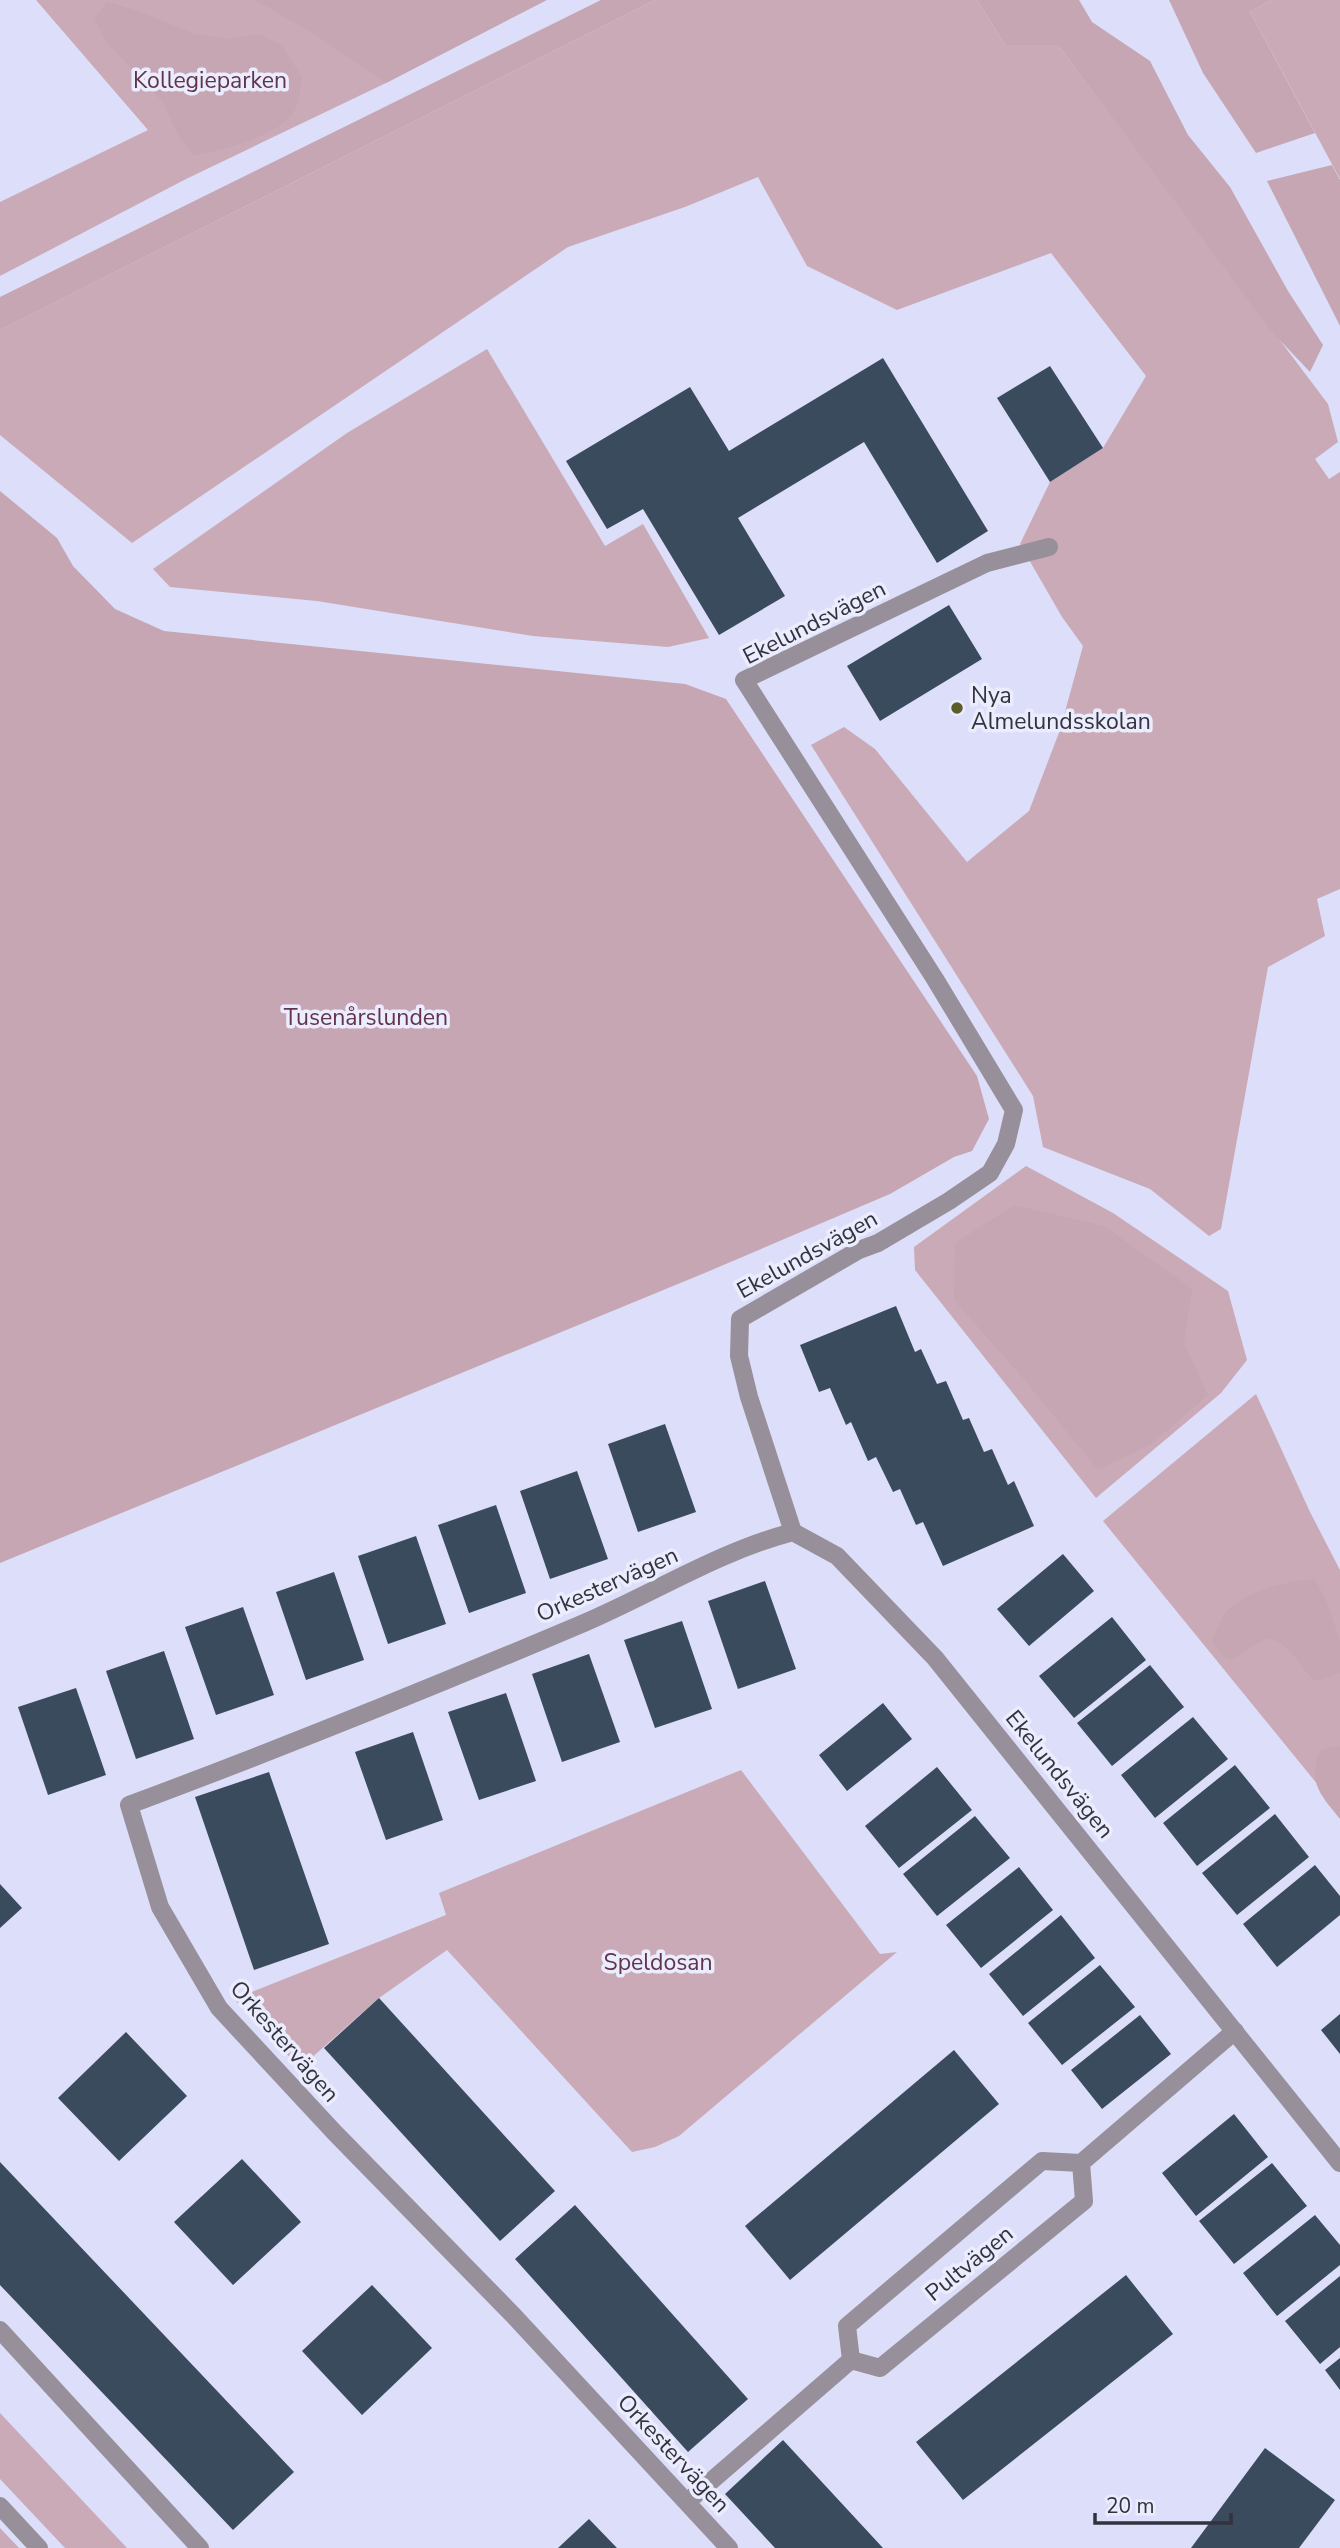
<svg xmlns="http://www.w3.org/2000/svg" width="1340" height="2548" viewBox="0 0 1340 2548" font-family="'Nunito Sans',sans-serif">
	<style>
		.green { fill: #caaab7 }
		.forest { fill: #c6a6b3 }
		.building { fill: #394b5d }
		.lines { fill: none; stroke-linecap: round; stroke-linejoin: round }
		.minor { stroke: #978f9a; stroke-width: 18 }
		.poi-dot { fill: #5c5d2a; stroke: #ebecfd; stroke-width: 2.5 }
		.labels { text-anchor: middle; stroke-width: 7; stroke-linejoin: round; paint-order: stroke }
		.park-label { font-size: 23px; fill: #613449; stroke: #ebecfd }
		.street-label { font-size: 23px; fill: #32333d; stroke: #ebecfd }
		.poi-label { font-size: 23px; fill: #32333d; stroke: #ebecfd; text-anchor: start }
	</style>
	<rect width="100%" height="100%" fill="#dcdefa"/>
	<!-- green -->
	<path class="green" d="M 36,0 L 547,0 L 386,83 L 186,179 L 0,276 L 0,202 L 148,130 Z
		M 655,0 L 977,0 L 1005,45 L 1058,45 L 1328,404 L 1338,442 L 1315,459 L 1329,479 L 1340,472 L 1340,889 L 1317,899 L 1325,936 L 1268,967 L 1221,1229 L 1209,1236 L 1150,1189 L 1043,1147 L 1033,1096 L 811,745 L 844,727 L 875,749 L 967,862 L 1029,811 L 1060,730 L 1083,646 L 1062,617 L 1020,544 L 1050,482 L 1103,448 L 1146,376 L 1051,253 L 897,310 L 807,266 L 758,177 L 685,207 L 568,247 L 132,543 L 0,435 L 0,330 Z
		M 1271,0 L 1340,0 L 1340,179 L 1250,12 Z
		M 487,349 L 605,546 L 643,524 L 709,638 L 668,647 L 533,636 L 317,601 L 170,587 L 153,569 L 347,433 Z
		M 1026,1166 L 1113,1213 L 1228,1291 L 1247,1360 L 1221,1393 L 1096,1498 L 915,1270 L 914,1247 Z
		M 1256,1394 L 1310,1512 L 1340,1570 L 1340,1812 L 1103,1521 Z
		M 741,1770 L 880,1954 L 897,1952 L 679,2136 L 655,2147 L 632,2152 L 447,1950 L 379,1998 L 300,2068 L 234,1999 L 446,1915 L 439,1893 Z
		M 0,2413 L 127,2548 L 65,2548 L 0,2479 Z
		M 0,2528 L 19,2548 L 0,2548 Z"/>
	<!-- forest -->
	<path class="forest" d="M 255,0 L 546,0 L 386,83 L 316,35 Z
		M 601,0 L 655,0 L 0,330 L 0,297 Z
		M 977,0 L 1079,0 L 1092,22 L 1150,61 L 1188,135 L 1230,187 L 1288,291 L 1323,345 L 1310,372 L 1273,333 L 1058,45 L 1005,45 Z
		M 1169,0 L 1271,0 L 1250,12 L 1315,133 L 1256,153 L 1203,73 Z
		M 107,2 L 133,9 L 195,34 L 228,39 L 260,34 L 282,46 L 302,77 C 300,87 299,101 295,110 C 282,136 220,150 193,156 L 178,135 L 162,101 L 107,43 L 94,18 Z
		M 1332,165 L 1340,180 L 1340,326 L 1267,181 Z
		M 0,491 L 57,538 L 73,566 L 115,609 L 164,631 L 685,684 L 726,699 L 977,1076 L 989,1119 L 972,1151 L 954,1157 L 890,1194 L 707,1272 L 0,1563 Z
		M 1014,1205 L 1104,1226 L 1192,1289 L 1184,1343 L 1208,1395 L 1151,1444 L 1098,1470 L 1023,1378 L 954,1300 L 955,1243 Z
		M 1315,1579 L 1326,1600 L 1340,1641 L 1340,1673 L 1321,1680 L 1313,1680 C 1301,1667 1283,1633 1264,1640 C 1251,1645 1242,1655 1230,1660 L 1222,1656 L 1212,1641 C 1216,1632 1220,1619 1227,1611 C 1243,1592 1291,1580 1315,1579 Z
		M 1336,1746 L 1340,1747 L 1340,1819 C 1321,1795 1307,1783 1320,1751 Z"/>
	<!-- building -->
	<path class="building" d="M 883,358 L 988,531 L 937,563 L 864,442 L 738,518 L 785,596 L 719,635 L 643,509 L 607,529 L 566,461 L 690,387 L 729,451 Z
		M 1050,366 L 1103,448 L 1050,482 L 997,398 Z
		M 949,605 L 982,659 L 880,721 L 847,666 Z
		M 896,1306 L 915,1352 L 921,1349 L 937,1384 L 946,1381 L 963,1420 L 969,1418 L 984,1452 L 992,1449 L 1008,1485 L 1014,1481 L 1034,1526 L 943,1566 L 923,1522 L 916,1525 L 900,1489 L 893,1492 L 876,1457 L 868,1461 L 851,1422 L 846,1425 L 830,1388 L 819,1392 L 800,1345 Z
		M 665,1424 L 696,1512 L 638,1532 L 608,1444 Z
		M 577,1471 L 608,1559 L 550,1579 L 520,1491 Z
		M 496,1505 L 526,1593 L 469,1613 L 438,1525 Z
		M 416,1536 L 446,1624 L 388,1644 L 358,1556 Z
		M 1063,1554 L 1094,1591 L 1029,1646 L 997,1609 Z
		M 334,1572 L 364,1660 L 306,1680 L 276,1592 Z
		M 765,1581 L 796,1669 L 738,1689 L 708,1601 Z
		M 243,1607 L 274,1695 L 216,1715 L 185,1627 Z
		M 1112,1617 L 1146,1660 L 1074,1718 L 1039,1676 Z
		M 682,1621 L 712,1709 L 655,1728 L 624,1640 Z
		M 164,1651 L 194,1739 L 136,1759 L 106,1671 Z
		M 589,1654 L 620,1742 L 562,1762 L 532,1674 Z
		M 1150,1665 L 1184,1707 L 1112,1766 L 1077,1723 Z
		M 76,1688 L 106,1775 L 48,1795 L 18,1707 Z
		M 506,1693 L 536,1781 L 479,1800 L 448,1712 Z
		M 883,1703 L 912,1739 L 847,1791 L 819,1755 Z
		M 1193,1717 L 1228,1759 L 1155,1818 L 1121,1775 Z
		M 413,1732 L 443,1820 L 386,1840 L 355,1752 Z
		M 1235,1765 L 1270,1808 L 1197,1866 L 1163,1823 Z
		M 937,1767 L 972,1810 L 899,1868 L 865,1826 Z
		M 269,1772 L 329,1944 L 254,1970 L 195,1797 Z
		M 1275,1814 L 1309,1857 L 1237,1915 L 1202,1873 Z
		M 975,1816 L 1010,1858 L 937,1916 L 903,1874 Z
		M 1315,1865 L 1340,1896 L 1340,1915 L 1277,1967 L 1243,1924 Z
		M 1019,1867 L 1053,1910 L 981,1968 L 946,1925 Z
		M 0,1884 L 22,1908 L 0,1928 Z
		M 1061,1915 L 1095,1958 L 1023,2016 L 989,1974 Z
		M 1100,1965 L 1135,2007 L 1062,2065 L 1028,2023 Z
		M 379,1998 L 555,2191 L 500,2241 L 324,2048 Z
		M 1340,2014 L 1340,2054 L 1321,2030 Z
		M 1140,2015 L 1171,2054 L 1102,2109 L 1071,2070 Z
		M 126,2032 L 187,2096 L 119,2161 L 58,2098 Z
		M 954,2050 L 999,2104 L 790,2280 L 745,2226 Z
		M 1234,2114 L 1268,2157 L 1196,2216 L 1162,2173 Z
		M 242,2159 L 301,2222 L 233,2285 L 174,2222 Z
		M 0,2162 L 294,2472 L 233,2530 L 0,2285 Z
		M 1272,2163 L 1307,2206 L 1234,2264 L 1199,2221 Z
		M 575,2205 L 748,2399 L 688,2452 L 515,2259 Z
		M 1315,2215 L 1340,2245 L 1340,2265 L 1277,2316 L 1243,2273 Z
		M 1126,2275 L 1173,2334 L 963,2500 L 916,2442 Z
		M 1340,2276 L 1340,2347 L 1320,2364 L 1285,2321 Z
		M 372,2285 L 432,2348 L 362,2415 L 302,2351 Z
		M 1340,2358 L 1340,2390 L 1325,2370 Z
		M 783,2440 L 883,2548 L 775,2548 L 725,2494 Z
		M 1265,2448 L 1335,2500 L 1299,2548 L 1191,2548 Z
		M 589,2519 L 617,2548 L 558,2548 Z"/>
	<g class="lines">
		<!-- minor -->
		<path class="minor" d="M 1049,547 L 987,563 L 744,680 L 935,979 L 1014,1110 L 1006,1144 L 990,1173 L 949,1201 L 878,1243 L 859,1250 L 740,1319 L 739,1356 L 749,1397 L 793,1532 L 837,1556 L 935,1658 L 1340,2163
			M 0,2330 L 200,2548
			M 851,2360 L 847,2326 L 1042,2161 L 1081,2163 L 1235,2031
			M 851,2360 L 880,2368 L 1084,2201 L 1081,2163
			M 687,2502 L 851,2360
			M 0,2506 L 39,2548
			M 729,2548 L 514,2316 L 335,2133 L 219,2008 L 160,1907 L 129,1805 C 282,1748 433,1687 584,1623 C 654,1593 720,1551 793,1532"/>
	</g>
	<!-- markers -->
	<circle class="poi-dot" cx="957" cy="708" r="7"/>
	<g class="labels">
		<!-- park labels -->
		<g class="park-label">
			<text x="210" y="88">Kollegieparken</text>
			<text x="366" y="1025">Tusenårslunden</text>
			<text x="658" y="1970">Speldosan</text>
		</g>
		<!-- street labels -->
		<g class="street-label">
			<text transform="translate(814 622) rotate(-27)" y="8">Ekelundsvägen</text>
			<text transform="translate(807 1254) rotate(-29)" y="8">Ekelundsvägen</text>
			<text transform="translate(607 1584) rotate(-24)" y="8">Orkestervägen</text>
			<text transform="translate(1060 1774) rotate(51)" y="8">Ekelundsvägen</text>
			<text transform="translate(285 2041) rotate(49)" y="8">Orkestervägen</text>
			<text transform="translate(969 2263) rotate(-39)" y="8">Pultvägen</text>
			<text transform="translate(674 2453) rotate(47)" y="8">Orkestervägen</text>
		</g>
		<!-- poi labels -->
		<g class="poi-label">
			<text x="971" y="703">Nya<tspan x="971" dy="26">Almelundsskolan</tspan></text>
		</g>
	</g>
	<!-- scale -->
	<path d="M1095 2513v10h136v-10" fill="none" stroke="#32333d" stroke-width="3.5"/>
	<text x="1106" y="2513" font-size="21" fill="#32333d" stroke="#ebecfd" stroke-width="5" paint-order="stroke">20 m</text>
</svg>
